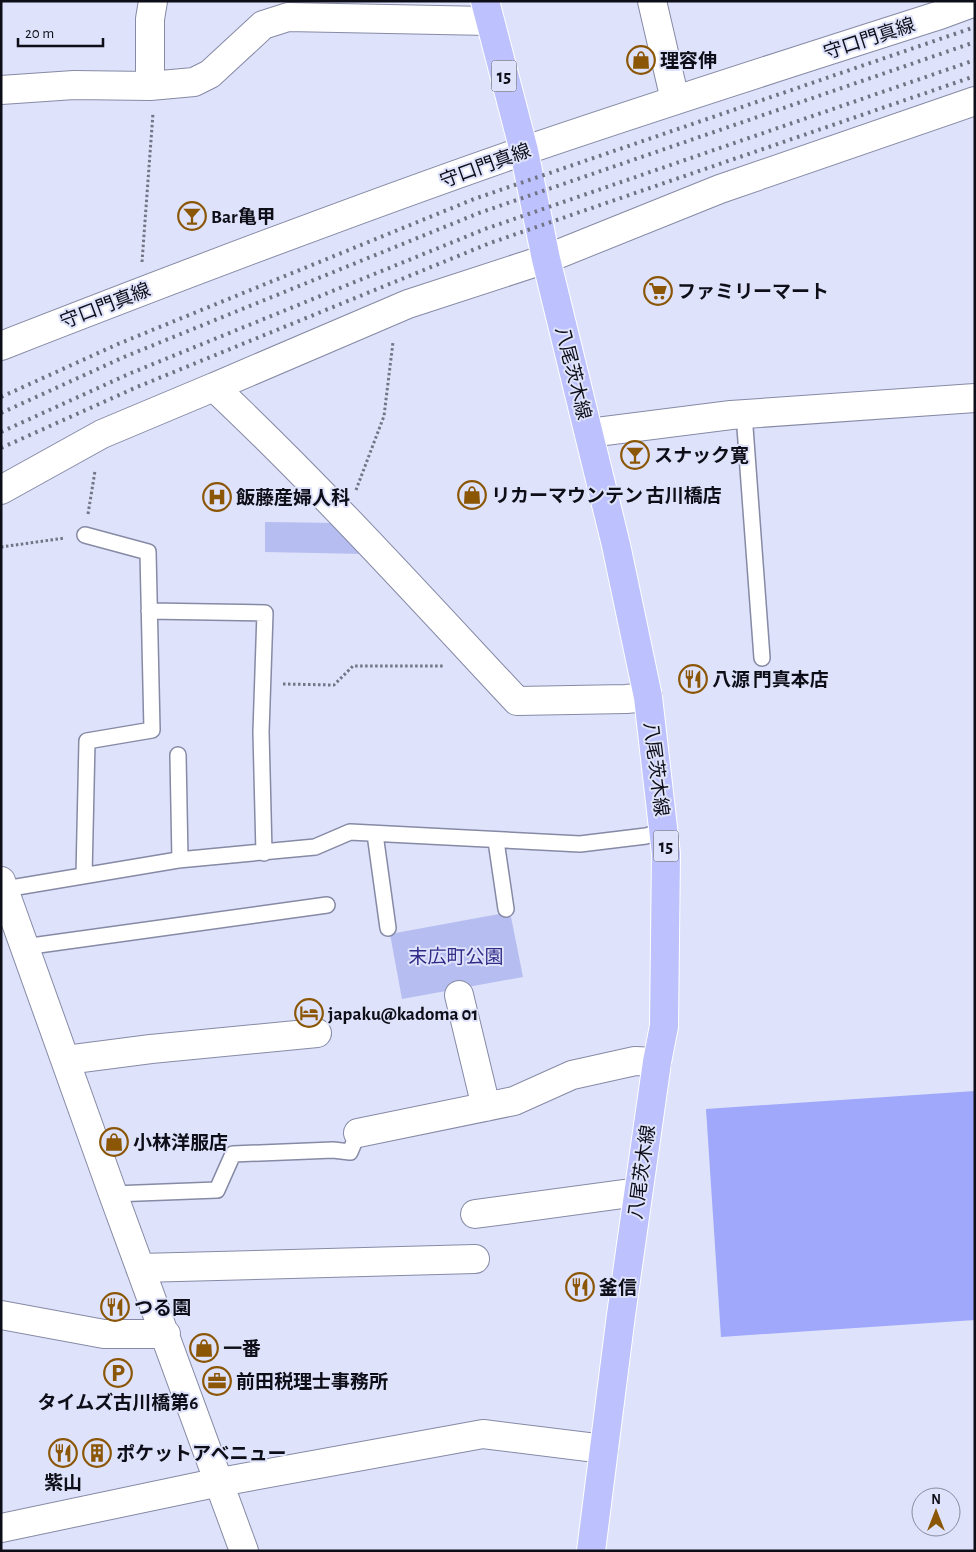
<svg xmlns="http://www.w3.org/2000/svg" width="976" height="1552" viewBox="0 0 976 1552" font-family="'Alegreya Sans','Noto Sans JP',sans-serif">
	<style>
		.green { fill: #b6bdf0 }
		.water { fill: #9fa8fa }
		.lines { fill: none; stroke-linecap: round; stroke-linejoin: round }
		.service-casing { stroke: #868aa5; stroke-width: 18 }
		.minor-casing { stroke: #868aa5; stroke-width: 30 }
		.secondary-casing { stroke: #868aa5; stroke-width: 30 }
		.primary-casing { stroke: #fff; stroke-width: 30 }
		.path { stroke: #737586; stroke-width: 3; stroke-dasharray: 2.5 2.5; stroke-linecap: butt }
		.service { stroke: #fff; stroke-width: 15 }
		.minor { stroke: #fff; stroke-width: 28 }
		.secondary { stroke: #fff; stroke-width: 28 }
		.primary { stroke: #bdc2fe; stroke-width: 28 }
		.rail { stroke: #707383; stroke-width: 4; stroke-dasharray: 2.5 5; stroke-linecap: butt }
		.labels { text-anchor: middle; stroke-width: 4; stroke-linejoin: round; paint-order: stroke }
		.shield { fill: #dee2fa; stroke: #4c4e5c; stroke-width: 1 }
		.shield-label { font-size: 18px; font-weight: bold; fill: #0d0e18 }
		.street-label { font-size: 19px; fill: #0d0e18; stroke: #dee2fa }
		.poi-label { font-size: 19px; font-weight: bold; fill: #0d0e18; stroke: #dee2fa; text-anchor: start }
		.park-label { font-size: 19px; fill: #322c89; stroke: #dee2fa }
	</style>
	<rect width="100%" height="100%" fill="#dee2fa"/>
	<!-- green -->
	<path class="green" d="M 265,522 L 338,523 L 366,554 L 265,552 Z
		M 510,912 L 523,977 L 402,999 L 390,934 Z"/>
	<!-- water -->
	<path class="water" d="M 975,1091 L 975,1320 L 721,1337 L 706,1109 Z"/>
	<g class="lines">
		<defs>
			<path id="service" d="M 744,414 L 762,658
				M 149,611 L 265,613 L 261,732 L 264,853
				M 178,755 L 180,860
				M 375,834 L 388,928
				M 496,841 L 506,909
				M 84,876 L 87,741 L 152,730 L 148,552 L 85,535
				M 5,889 L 178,860 L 315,847 L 350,832 L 580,844 L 646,836 L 664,830
				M 24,947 L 327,905
				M 113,1194 L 217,1190 L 233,1154 L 333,1150 L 350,1152 L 358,1133"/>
			<path id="minor" d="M 652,1 L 675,100
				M 150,86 L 150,19 L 153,1
				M 1,90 L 74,85 L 150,86 L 194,82 L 210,74 L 263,25 L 288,17 L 489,21
				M 214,387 L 408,304 L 546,259 L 720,189 L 975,101
				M 589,433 L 731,415 L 975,398
				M 1,490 L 102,434 L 214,387 C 320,487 418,595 517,701 L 626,699 L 648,697
				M 1,881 L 113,1194 L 244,1551
				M 459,995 L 486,1107
				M 66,1060 L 151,1049 L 317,1033
				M 358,1133 L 514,1101 L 572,1075 L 635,1061 L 657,1062
				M 475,1214 L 638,1192
				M 140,1268 L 475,1259
				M 1,1315 L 104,1334 L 166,1334
				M 1,1528 L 220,1482 L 483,1434 L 604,1449"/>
			<path id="secondary" d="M 1,346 C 175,278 350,211 526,150 C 664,103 802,59 940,15 L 975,2"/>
			<path id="primary" d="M 485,1 L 524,151 L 546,259 L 616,545 L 648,697 L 666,854 L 664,1026 L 657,1062 L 621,1315 L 591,1551"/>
		</defs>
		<!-- service casing -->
		<use href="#service" class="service-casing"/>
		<!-- minor casing -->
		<use href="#minor" class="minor-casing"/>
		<!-- secondary casing -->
		<use href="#secondary" class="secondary-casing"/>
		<!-- primary casing -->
		<use href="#primary" class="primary-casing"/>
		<!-- path -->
		<path class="path" d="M 142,262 L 153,113
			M 356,490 L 384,416 L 393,342
			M 88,514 L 95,471
			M 1,547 L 65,538
			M 283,684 L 334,685 L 353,666 L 444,666"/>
		<!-- service -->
		<use href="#service" class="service"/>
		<!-- minor -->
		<use href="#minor" class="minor"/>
		<!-- secondary -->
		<use href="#secondary" class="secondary"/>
		<!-- primary -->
		<use href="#primary" class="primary"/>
		<!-- rail -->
		<path class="rail" d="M 1,397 L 118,344 L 474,199 L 975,27
			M 1,413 L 124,357 L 479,213 L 975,42
			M 1,432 L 131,373 L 485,229 L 975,60
			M 1,448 L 137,387 L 490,243 L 975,76"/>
	</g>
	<!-- icons -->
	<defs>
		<symbol id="shop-ring" viewBox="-11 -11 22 22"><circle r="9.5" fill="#dee2fa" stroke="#8b5605" stroke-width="1.5"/><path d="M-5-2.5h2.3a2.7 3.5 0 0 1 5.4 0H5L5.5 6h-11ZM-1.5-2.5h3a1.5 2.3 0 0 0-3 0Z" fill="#8b5605"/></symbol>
		<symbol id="bar-ring" viewBox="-11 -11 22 22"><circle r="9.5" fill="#dee2fa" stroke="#8b5605" stroke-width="1.5"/><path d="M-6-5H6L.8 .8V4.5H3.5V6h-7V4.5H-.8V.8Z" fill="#8b5605"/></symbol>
		<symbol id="supermarket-ring" viewBox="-11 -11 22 22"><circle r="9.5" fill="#dee2fa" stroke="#8b5605" stroke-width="1.5"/><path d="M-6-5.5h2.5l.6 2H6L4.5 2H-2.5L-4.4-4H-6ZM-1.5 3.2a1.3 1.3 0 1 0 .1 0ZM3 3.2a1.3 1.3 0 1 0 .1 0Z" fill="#8b5605"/></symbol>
		<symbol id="hospital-ring" viewBox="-11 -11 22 22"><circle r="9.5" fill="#dee2fa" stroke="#8b5605" stroke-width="1.5"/><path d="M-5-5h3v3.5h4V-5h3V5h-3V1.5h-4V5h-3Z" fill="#8b5605"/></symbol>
		<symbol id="restaurant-ring" viewBox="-11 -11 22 22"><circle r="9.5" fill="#dee2fa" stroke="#8b5605" stroke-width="1.5"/><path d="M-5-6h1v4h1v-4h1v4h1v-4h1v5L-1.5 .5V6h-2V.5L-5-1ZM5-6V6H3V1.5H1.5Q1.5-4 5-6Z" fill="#8b5605"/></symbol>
		<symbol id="hotel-ring" viewBox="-11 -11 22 22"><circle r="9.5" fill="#dee2fa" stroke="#8b5605" stroke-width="1.5"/><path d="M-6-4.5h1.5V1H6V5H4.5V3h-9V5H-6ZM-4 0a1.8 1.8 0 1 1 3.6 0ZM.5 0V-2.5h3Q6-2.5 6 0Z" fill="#8b5605"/></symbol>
		<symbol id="parking-ring" viewBox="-11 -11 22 22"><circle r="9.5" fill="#dee2fa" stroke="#8b5605" stroke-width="1.5"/><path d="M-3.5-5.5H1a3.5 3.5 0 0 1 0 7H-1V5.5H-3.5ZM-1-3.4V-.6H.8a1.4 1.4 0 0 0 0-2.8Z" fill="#8b5605"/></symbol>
		<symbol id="office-ring" viewBox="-11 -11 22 22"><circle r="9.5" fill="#dee2fa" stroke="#8b5605" stroke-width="1.5"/><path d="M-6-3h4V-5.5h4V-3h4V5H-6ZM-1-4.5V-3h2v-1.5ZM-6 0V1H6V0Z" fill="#8b5605"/></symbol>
		<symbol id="building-ring" viewBox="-11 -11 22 22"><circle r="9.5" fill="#dee2fa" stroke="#8b5605" stroke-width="1.5"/><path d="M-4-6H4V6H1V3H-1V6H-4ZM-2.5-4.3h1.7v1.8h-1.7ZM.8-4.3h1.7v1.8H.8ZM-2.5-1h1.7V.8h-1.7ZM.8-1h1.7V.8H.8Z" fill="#8b5605"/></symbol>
	</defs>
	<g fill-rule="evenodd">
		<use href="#shop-ring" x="625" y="44" width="32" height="32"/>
		<use href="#bar-ring" x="176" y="200" width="32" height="32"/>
		<use href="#supermarket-ring" x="642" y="275" width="32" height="32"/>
		<use href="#bar-ring" x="619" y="439" width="32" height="32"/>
		<use href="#shop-ring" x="456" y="479" width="32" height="32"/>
		<use href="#hospital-ring" x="201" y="481" width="32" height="32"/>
		<use href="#restaurant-ring" x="677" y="663" width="32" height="32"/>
		<use href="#hotel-ring" x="293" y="997" width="32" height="32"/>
		<use href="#shop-ring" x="98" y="1126" width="32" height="32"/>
		<use href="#restaurant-ring" x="564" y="1271" width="32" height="32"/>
		<use href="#restaurant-ring" x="99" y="1291" width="32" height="32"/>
		<use href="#shop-ring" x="188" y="1332" width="32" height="32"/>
		<use href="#parking-ring" x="102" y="1357" width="32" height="32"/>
		<use href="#office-ring" x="201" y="1365" width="32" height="32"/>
		<use href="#restaurant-ring" x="47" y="1437" width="32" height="32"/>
		<use href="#building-ring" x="81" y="1437" width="32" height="32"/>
	</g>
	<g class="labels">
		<!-- shield labels -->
		<g class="shield">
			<rect x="491.5" y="60.5" width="25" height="31" rx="4"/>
			<rect x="653.5" y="830.5" width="25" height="31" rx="4"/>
		</g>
		<g class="shield-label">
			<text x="504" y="82">15</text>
			<text x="666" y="852">15</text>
		</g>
		<!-- street labels -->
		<g class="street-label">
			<text transform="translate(869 38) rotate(-18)" y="7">守口門真線</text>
			<text transform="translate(485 165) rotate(-20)" y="7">守口門真線</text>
			<text transform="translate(105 305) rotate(-21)" y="7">守口門真線</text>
			<text transform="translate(574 373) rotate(76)" y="7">八尾茨木線</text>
			<text transform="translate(657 769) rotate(83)" y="7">八尾茨木線</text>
			<text transform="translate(641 1172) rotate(-82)" y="7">八尾茨木線</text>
		</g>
		<!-- poi labels -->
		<g class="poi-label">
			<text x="660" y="67">理容伸</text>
			<text x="211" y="223">Bar亀甲</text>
			<text x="677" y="298">ファミリーマート</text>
			<text x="654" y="462">スナック寛</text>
			<text x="491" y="502">リカーマウンテン 古川橋店</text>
			<text x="236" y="504">飯藤産婦人科</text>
			<text x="712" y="686">八源 門真本店</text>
			<text x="328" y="1020">japaku@kadoma 01</text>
			<text x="133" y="1149">小林洋服店</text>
			<text x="599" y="1294">釜信</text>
			<text x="134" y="1314">つる園</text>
			<text x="223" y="1355">一番</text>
			<text x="236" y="1388">前田税理士事務所</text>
			<text x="118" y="1409" text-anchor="middle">タイムズ古川橋第6</text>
			<text x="116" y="1460">ポケットアベニュー</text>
			<text x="63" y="1489" text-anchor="middle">紫山</text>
		</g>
		<!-- park labels -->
		<g class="park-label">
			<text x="456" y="963">末広町公園</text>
		</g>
	</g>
	<!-- border -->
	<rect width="976" height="1552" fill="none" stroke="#0d0e18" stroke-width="5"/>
	<!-- north arrow -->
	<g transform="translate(936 1512)"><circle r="24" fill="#dee2fa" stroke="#8a8da0"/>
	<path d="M0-4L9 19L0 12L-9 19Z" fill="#8b5605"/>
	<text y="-8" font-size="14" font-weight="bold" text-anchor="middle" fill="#0d0e18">N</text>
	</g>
	<!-- scale -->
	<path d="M18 38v8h85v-8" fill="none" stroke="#0d0e18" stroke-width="2.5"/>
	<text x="25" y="38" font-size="15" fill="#0d0e18" stroke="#dee2fa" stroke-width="4" paint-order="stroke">20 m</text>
</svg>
